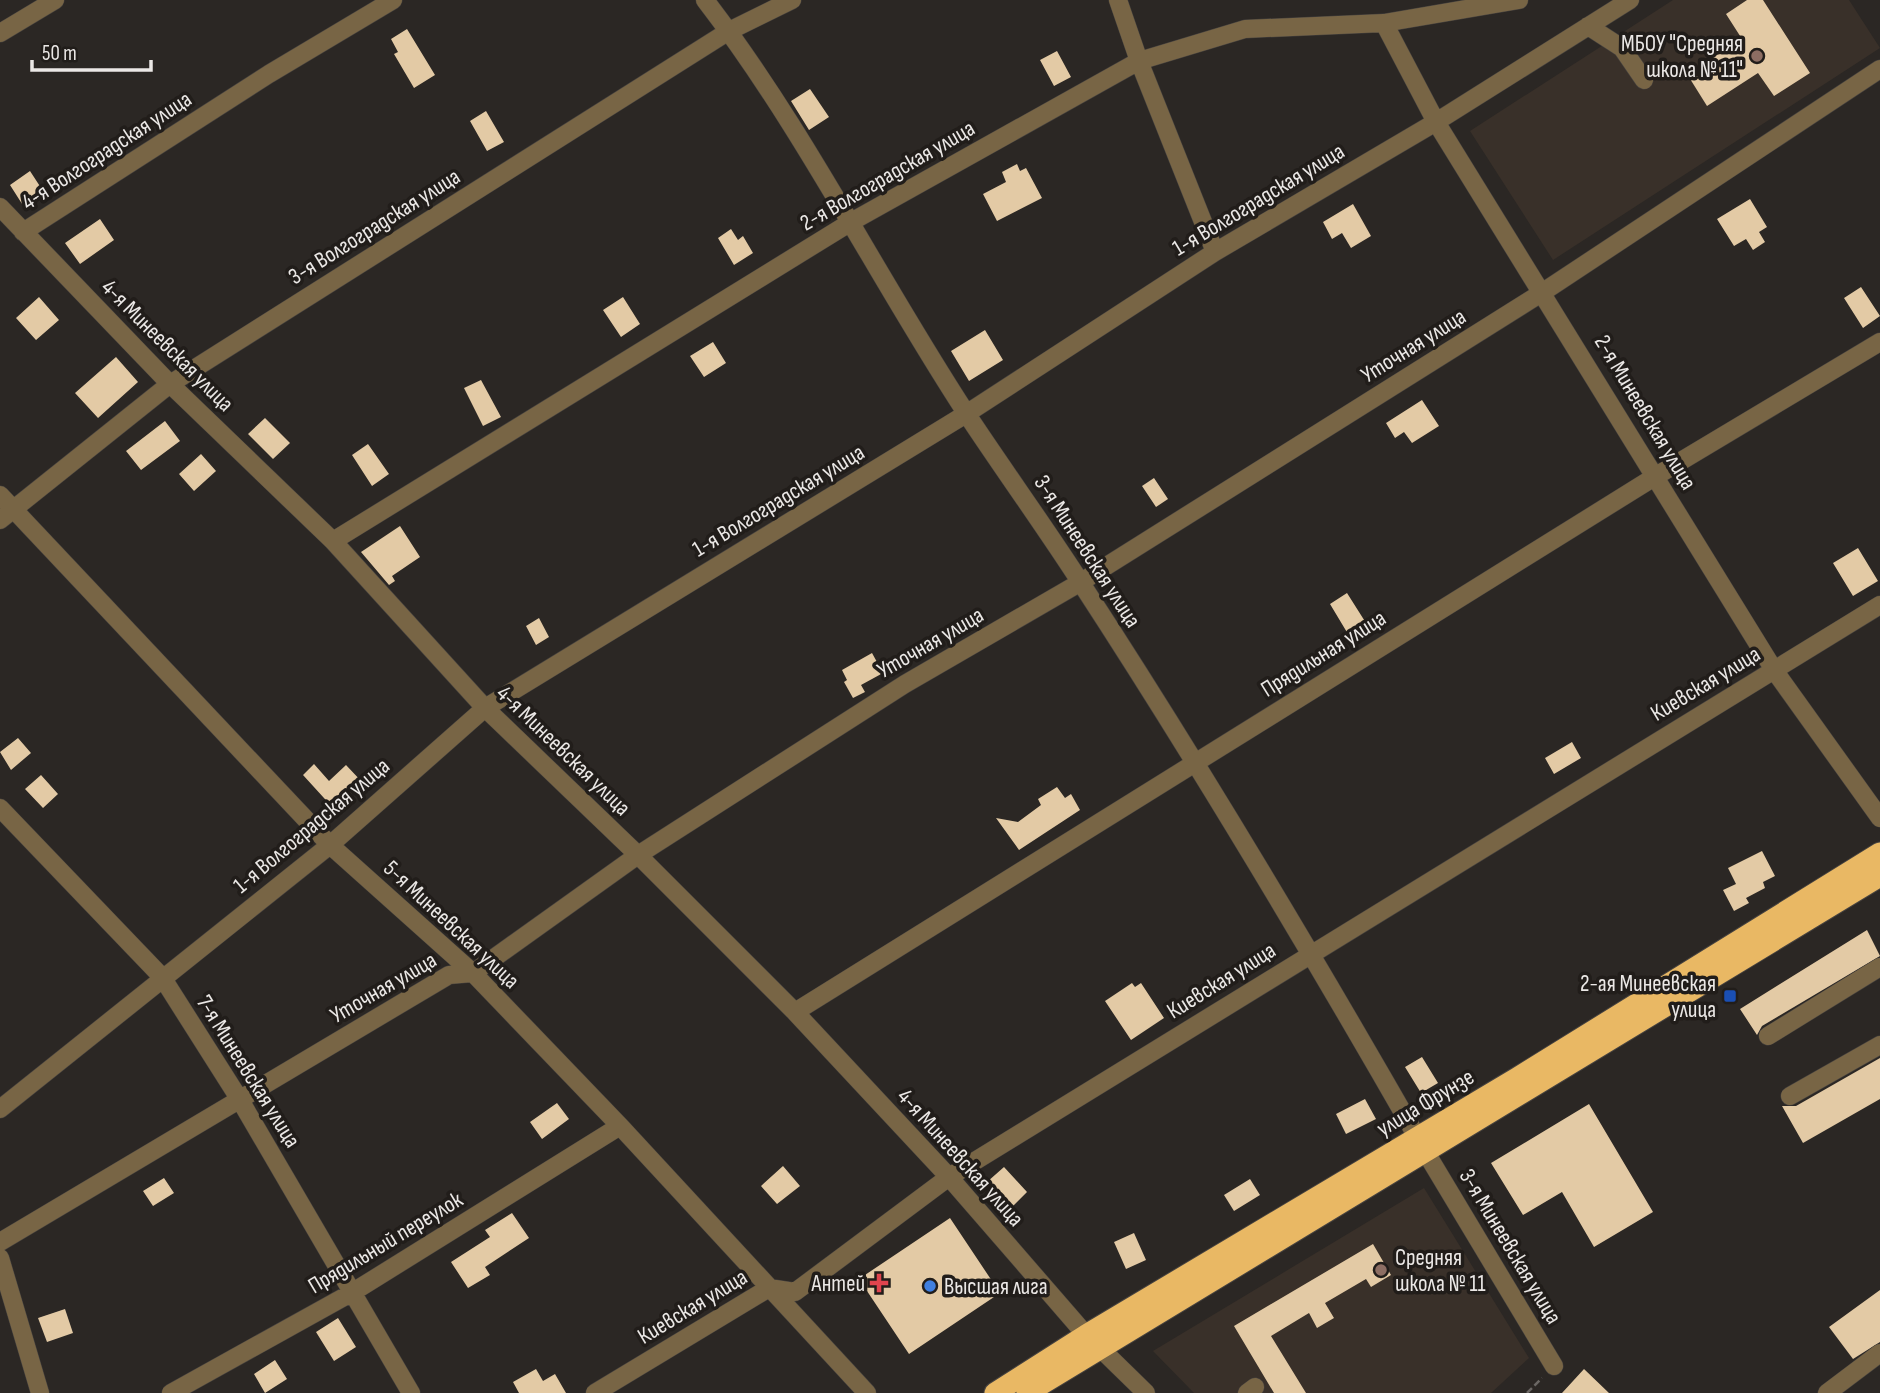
<svg xmlns="http://www.w3.org/2000/svg" width="1880" height="1393" viewBox="0 0 1880 1393" font-family="'Sofia Sans Condensed',sans-serif">
	<style>
		.built { fill: #393029 }
		.building { fill: #e3caa5 }
		.lines { fill: none; stroke-linecap: round; stroke-linejoin: round }
		.minor-casing { stroke: #46423f; stroke-width: 19 }
		.highway-casing { stroke: #46423f; stroke-width: 23 }
		.path { stroke: #6b6764; stroke-width: 2.5; stroke-dasharray: 7 3.5; stroke-linecap: butt }
		.minor { stroke: #786545; stroke-width: 18 }
		.highway { stroke: #e9b864; stroke-width: 21 }
		.education-dot { fill: #8d6e63; stroke: #211d1a; stroke-width: 2.5 }
		.transit-dot { fill: #1a4fb4; stroke: #211d1a; stroke-width: 2.5 }
		.health-dot { fill: #e0444e; stroke: #211d1a; stroke-width: 2.5 }
		.shop-dot { fill: #3f7fe0; stroke: #211d1a; stroke-width: 2.5 }
		.labels { text-anchor: middle; stroke-width: 7; stroke-linejoin: round; paint-order: stroke }
		.poi-label { font-size: 23px; fill: #ebe8e6; stroke: #211d1a; text-anchor: end }
		.street-label { font-size: 23px; fill: #ebe8e6; stroke: #211d1a }
	</style>
	<rect width="100%" height="100%" fill="#2b2724"/>
	<!-- built -->
	<path class="built" d="M 1673,0 L 1849,0 L 1880,48 L 1553,260 L 1470,131 Z
		M 1424,1188 L 1529,1358 L 1491,1393 L 1194,1393 L 1153,1351 Z"/>
	<!-- building -->
	<path class="building" d="M 1747,0 L 1763,0 L 1810,73 L 1774,96 L 1758,73 L 1707,106 L 1687,74 L 1742,39 L 1726,14 Z
		M 407,29 L 435,75 L 414,88 L 394,54 L 398,52 L 391,39 Z
		M 1057,51 L 1071,77 L 1054,86 L 1040,60 Z
		M 810,89 L 829,117 L 809,130 L 791,101 Z
		M 486,111 L 504,142 L 487,151 L 470,121 Z
		M 1017,164 L 1020,171 L 1026,168 L 1042,198 L 997,221 L 983,194 L 1006,182 L 1002,172 Z
		M 30,171 L 45,194 L 24,207 L 10,185 Z
		M 1750,199 L 1767,227 L 1759,232 L 1765,242 L 1753,250 L 1746,239 L 1734,246 L 1717,219 Z
		M 1353,204 L 1371,236 L 1351,248 L 1342,233 L 1332,239 L 1323,222 Z
		M 100,219 L 114,240 L 80,264 L 65,243 Z
		M 731,229 L 738,240 L 743,236 L 753,253 L 734,265 L 718,238 Z
		M 1861,287 L 1880,316 L 1863,328 L 1844,298 Z
		M 39,297 L 59,320 L 36,340 L 16,318 Z
		M 623,297 L 640,324 L 621,337 L 603,310 Z
		M 985,330 L 1003,360 L 969,381 L 951,351 Z
		M 713,342 L 726,363 L 704,377 L 690,356 Z
		M 116,357 L 138,382 L 98,418 L 75,393 Z
		M 481,380 L 501,417 L 483,426 L 464,388 Z
		M 1422,400 L 1439,426 L 1412,443 L 1404,432 L 1395,438 L 1386,423 Z
		M 265,418 L 290,443 L 273,459 L 248,434 Z
		M 165,421 L 180,441 L 141,470 L 126,451 Z
		M 368,444 L 389,474 L 372,486 L 352,455 Z
		M 201,454 L 216,471 L 194,491 L 179,474 Z
		M 1154,478 L 1168,499 L 1156,507 L 1142,486 Z
		M 400,526 L 420,557 L 392,576 L 395,581 L 389,585 L 361,552 Z
		M 1858,548 L 1878,581 L 1853,596 L 1833,563 Z
		M 1347,593 L 1366,623 L 1348,634 L 1330,604 Z
		M 539,618 L 549,637 L 536,645 L 526,626 Z
		M 872,653 L 883,673 L 861,685 L 865,692 L 853,698 L 844,682 L 847,680 L 842,670 Z
		M 18,738 L 31,753 L 11,770 L 0,752 Z
		M 1572,742 L 1581,758 L 1554,774 L 1545,758 Z
		M 314,764 L 329,781 L 346,765 L 363,783 L 334,809 L 303,775 Z
		M 41,775 L 58,794 L 43,808 L 25,789 Z
		M 1057,787 L 1065,798 L 1071,794 L 1080,810 L 1019,850 L 996,818 L 1018,822 L 1041,805 L 1038,799 Z
		M 1762,851 L 1775,876 L 1763,882 L 1765,888 L 1746,898 L 1749,903 L 1734,911 L 1723,890 L 1736,884 L 1728,868 Z
		M 1867,930 L 1880,956 L 1762,1026 L 1757,1035 L 1740,1009 Z
		M 1132,983 L 1135,987 L 1141,983 L 1164,1018 L 1131,1040 L 1105,1001 Z
		M 1422,1057 L 1438,1083 L 1421,1093 L 1405,1067 Z
		M 1880,1058 L 1880,1099 L 1803,1143 L 1782,1106 L 1796,1106 Z
		M 1365,1099 L 1376,1119 L 1346,1134 L 1336,1114 Z
		M 557,1103 L 569,1119 L 542,1139 L 530,1122 Z
		M 1589,1104 L 1653,1212 L 1594,1247 L 1562,1192 L 1523,1215 L 1491,1163 Z
		M 783,1166 L 800,1186 L 777,1204 L 761,1186 Z
		M 1004,1167 L 1027,1192 L 1011,1208 L 987,1182 Z
		M 164,1178 L 174,1193 L 153,1206 L 143,1191 Z
		M 1250,1179 L 1260,1195 L 1234,1211 L 1224,1195 Z
		M 512,1213 L 529,1238 L 485,1267 L 490,1275 L 468,1288 L 451,1262 L 490,1237 L 485,1230 Z
		M 950,1218 L 1000,1293 L 909,1354 L 859,1279 Z
		M 1134,1233 L 1146,1260 L 1126,1269 L 1114,1242 Z
		M 1373,1244 L 1391,1275 L 1371,1287 L 1366,1279 L 1325,1303 L 1334,1318 L 1317,1328 L 1309,1313 L 1271,1336 L 1306,1393 L 1274,1393 L 1234,1326 Z
		M 1880,1290 L 1880,1342 L 1853,1359 L 1829,1327 Z
		M 65,1309 L 73,1333 L 47,1342 L 38,1318 Z
		M 338,1318 L 356,1347 L 334,1361 L 316,1332 Z
		M 275,1360 L 287,1379 L 265,1393 L 254,1374 Z
		M 536,1369 L 543,1381 L 555,1374 L 566,1393 L 519,1393 L 513,1382 Z
		M 1584,1369 L 1609,1393 L 1562,1393 Z"/>
	<g class="lines">
		<defs>
			<path id="minor" d="M 705,0 C 805,130 878,279 968,416 C 1005,472 1045,527 1081,583 C 1199,764 1310,950 1417,1137
				M 1118,0 L 1139,61 L 1215,252
				M 1384,23 L 1436,122 L 1774,670 L 1880,818
				M 1588,26 L 1622,48 L 1644,80
				M 0,33 L 55,0
				M 0,207 L 170,384 L 333,541 L 485,708 L 638,855 L 795,1012 L 949,1177 L 1086,1335
				M 23,232 L 269,74 L 393,0
				M 0,495 L 330,845 L 473,973 L 620,1126 L 867,1393
				M 0,520 L 170,384 L 729,31 L 792,0
				M 333,541 L 851,222 L 1139,61 L 1245,29 L 1384,23 L 1519,0
				M 0,808 L 162,977 L 240,1100 L 411,1393
				M 795,1012 L 1656,476 L 1880,342
				M 1768,1036 L 1880,967
				M 1790,1096 L 1880,1045
				M 0,1109 L 330,845 L 485,708 L 966,414 L 1215,252 L 1436,122 L 1630,0
				M 1425,1151 L 1554,1366
				M 0,1242 L 449,975 L 473,973 L 638,855 L 905,684 L 1081,582 L 1543,292 L 1880,69
				M 0,1258 L 40,1393
				M 1100,1348 L 1146,1393
				M 171,1393 L 353,1292 L 620,1126
				M 595,1393 L 769,1288 L 795,1292 L 949,1177 L 1880,605
				M 1247,1393 L 1255,1387
				M 1827,1393 L 1880,1353"/>
			<path id="highway" d="M 995,1393 L 1086,1335 L 1517,1078 L 1880,853
				M 1027,1393 L 1880,876"/>
		</defs>
		<!-- minor casing -->
		<use href="#minor" class="minor-casing"/>
		<!-- highway casing -->
		<use href="#highway" class="highway-casing"/>
		<!-- path -->
		<path class="path" d="M 1527,1393 L 1542,1378"/>
		<!-- minor -->
		<use href="#minor" class="minor"/>
		<!-- highway -->
		<use href="#highway" class="highway"/>
	</g>
	<!-- markers -->
	<g class="education-dot">
		<circle cx="1757" cy="56" r="7"/>
		<circle cx="1381" cy="1270" r="7"/>
	</g>
	<rect class="transit-dot" x="1723" y="989" width="14" height="14" rx="3.5"/>
	<path class="health-dot" d="M875.5 1272.5h7v7h7v7h-7v7h-7v-7h-7v-7h7z"/>
	<circle class="shop-dot" cx="930" cy="1286" r="7"/>
	<g class="labels">
		<!-- poi labels -->
		<g class="poi-label">
			<text x="1743" y="51">МБОУ "Средняя<tspan x="1743" dy="26">школа № 11"</tspan></text>
			<text x="1716" y="991">2-ая Минеевская<tspan x="1716" dy="26">улица</tspan></text>
			<text x="1395" y="1265" text-anchor="start">Средняя<tspan x="1395" dy="26">школа № 11</tspan></text>
			<text x="865" y="1291">Антей</text>
			<text x="944" y="1294" text-anchor="start">Высшая лига</text>
		</g>
		<!-- street labels -->
		<g class="street-label">
			<text transform="translate(106 150) rotate(-33)" y="8">4-я Волгоградская улица</text>
			<text transform="translate(887 175) rotate(-30)" y="8">2-я Волгоградская улица</text>
			<text transform="translate(1258 199) rotate(-31)" y="8">1-я Волгоградская улица</text>
			<text transform="translate(374 226) rotate(-32)" y="8">3-я Волгоградская улица</text>
			<text transform="translate(168 345) rotate(45)" y="8">4-я Минеевская улица</text>
			<text transform="translate(1413 345) rotate(-32)" y="8">Уточная улица</text>
			<text transform="translate(1646 412) rotate(59)" y="8">2-я Минеевская улица</text>
			<text transform="translate(778 500) rotate(-31)" y="8">1-я Волгоградская улица</text>
			<text transform="translate(1088 551) rotate(57)" y="8">3-я Минеевская улица</text>
			<text transform="translate(930 642) rotate(-30)" y="8">Уточная улица</text>
			<text transform="translate(1323 653) rotate(-32)" y="8">Прядильная улица</text>
			<text transform="translate(1705 683) rotate(-31)" y="8">Киевская улица</text>
			<text transform="translate(564 750) rotate(44)" y="8">4-я Минеевская улица</text>
			<text transform="translate(311 825) rotate(-40)" y="8">1-я Волгоградская улица</text>
			<text transform="translate(452 924) rotate(43)" y="8">5-я Минеевская улица</text>
			<text transform="translate(1221 980) rotate(-32)" y="8">Киевская улица</text>
			<text transform="translate(383 987) rotate(-30)" y="8">Уточная улица</text>
			<text transform="translate(249 1071) rotate(58)" y="8">7-я Минеевская улица</text>
			<text transform="translate(1425 1102) rotate(-31)" y="8">улица Фрунзе</text>
			<text transform="translate(961 1157) rotate(48)" y="8">4-я Минеевская улица</text>
			<text transform="translate(385 1242) rotate(-31)" y="8">Прядильный переулок</text>
			<text transform="translate(1511 1246) rotate(59)" y="8">3-я Минеевская улица</text>
			<text transform="translate(692 1306) rotate(-31)" y="8">Киевская улица</text>
		</g>
	</g>
	<!-- scale -->
	<path d="M32 60v10h119v-10" fill="none" stroke="#ebe8e6" stroke-width="3.5"/>
	<text x="42" y="60" font-size="21" fill="#ebe8e6" stroke="#211d1a" stroke-width="5" paint-order="stroke">50 m</text>
</svg>
